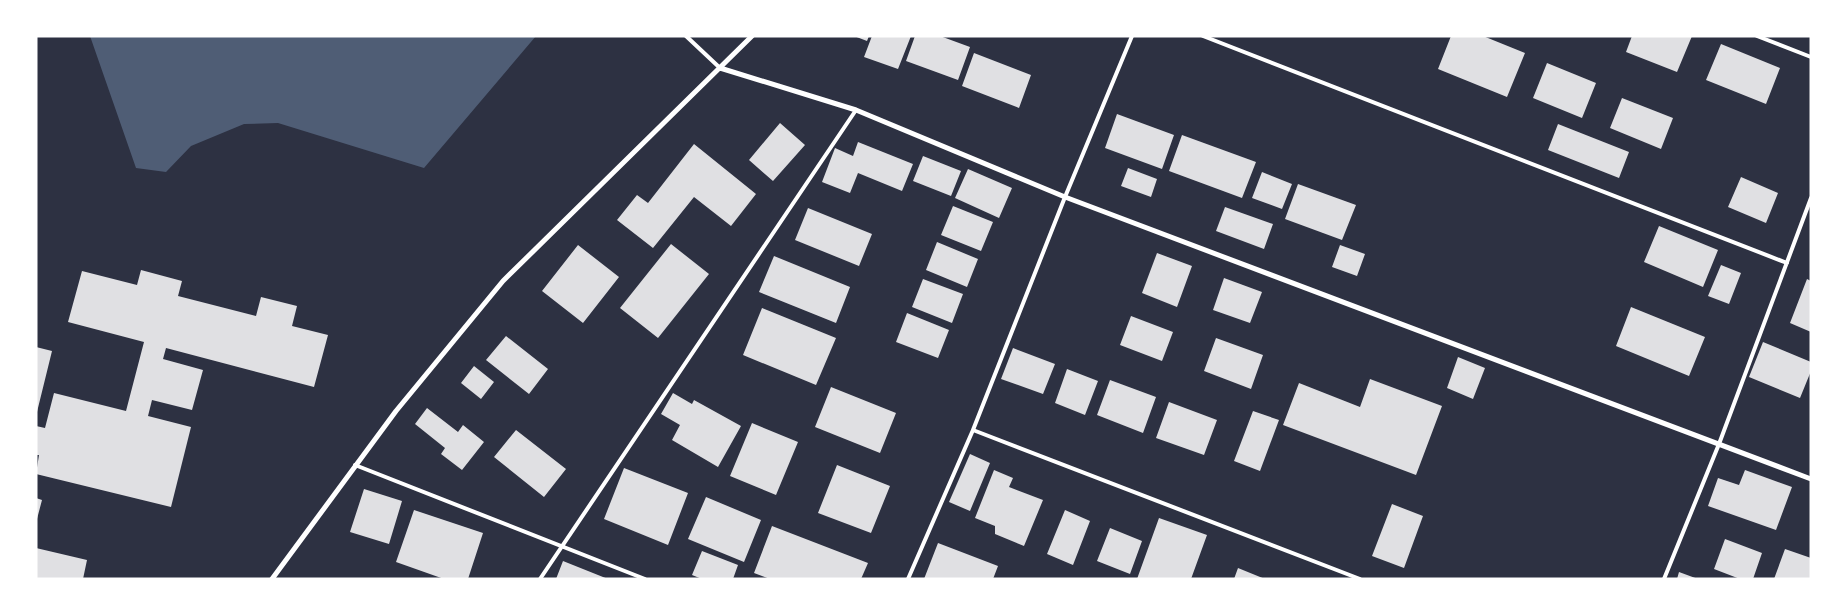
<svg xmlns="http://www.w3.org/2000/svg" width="1847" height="615" viewBox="0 0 1847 615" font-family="'Zilla Slab',serif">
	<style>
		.water { fill: #4f5d75 }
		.building { fill: #e0e0e3 }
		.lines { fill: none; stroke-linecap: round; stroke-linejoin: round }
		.service { stroke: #fff; stroke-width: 4 }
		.minor { stroke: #fff; stroke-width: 5 }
	</style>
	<rect width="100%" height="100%" fill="#2d3142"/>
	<!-- water -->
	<path class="water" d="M 90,36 L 536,36 L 424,168 L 278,123 L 244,124 L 191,146 L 166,172 L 136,168 Z"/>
	<!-- building -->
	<path class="building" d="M 854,36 L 869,36 L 867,41 Z
		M 872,36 L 911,36 L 898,69 L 864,57 Z
		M 915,36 L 940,36 L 970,47 L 958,80 L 906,61 Z
		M 1451,36 L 1483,36 L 1525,53 L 1507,97 L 1438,69 Z
		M 1632,36 L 1692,36 L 1677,72 L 1626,52 Z
		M 1721,44 L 1780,68 L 1766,104 L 1706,80 Z
		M 974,53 L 1031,75 L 1019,108 L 962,86 Z
		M 1547,63 L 1596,83 L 1582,118 L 1533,98 Z
		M 1622,98 L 1673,118 L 1661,149 L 1610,128 Z
		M 1117,114 L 1174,135 L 1162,169 L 1105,148 Z
		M 780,123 L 805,145 L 773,181 L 749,160 Z
		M 1558,124 L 1629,152 L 1619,178 L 1548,150 Z
		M 1182,135 L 1256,162 L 1242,198 L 1169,171 Z
		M 858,142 L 913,164 L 902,191 L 858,173 L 850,193 L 822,182 L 835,148 L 853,156 Z
		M 694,144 L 756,194 L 731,226 L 694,197 L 653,248 L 617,220 L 637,195 L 648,203 Z
		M 923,156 L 961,171 L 951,196 L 913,181 Z
		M 1128,168 L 1157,179 L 1151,197 L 1121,186 Z
		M 968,169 L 1012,188 L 999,218 L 955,198 Z
		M 1262,172 L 1292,184 L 1282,209 L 1252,198 Z
		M 1741,177 L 1778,193 L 1766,223 L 1728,207 Z
		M 1298,184 L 1356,205 L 1342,240 L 1285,219 Z
		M 953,206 L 993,222 L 981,251 L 941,235 Z
		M 1225,207 L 1273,224 L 1264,249 L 1216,231 Z
		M 808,208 L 872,234 L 859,266 L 795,240 Z
		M 1659,226 L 1718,250 L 1703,287 L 1644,262 Z
		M 937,242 L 978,259 L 967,287 L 926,270 Z
		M 671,244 L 709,274 L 658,338 L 620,308 Z
		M 578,245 L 619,277 L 583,323 L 542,291 Z
		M 1340,245 L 1365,254 L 1357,276 L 1332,267 Z
		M 1157,253 L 1192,266 L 1177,307 L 1142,293 Z
		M 774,256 L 850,287 L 836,323 L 759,292 Z
		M 1721,265 L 1741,273 L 1729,304 L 1708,296 Z
		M 141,270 L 182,281 L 178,296 L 256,316 L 261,297 L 297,306 L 292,326 L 328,335 L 314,387 L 166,348 L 163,359 L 203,370 L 192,410 L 152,400 L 148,416 L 191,427 L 171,507 L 36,474 L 39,455 L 36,455 L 36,426 L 45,428 L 54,393 L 126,411 L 144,342 L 68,322 L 82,271 L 137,285 Z
		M 1224,278 L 1262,292 L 1250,323 L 1213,310 Z
		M 923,279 L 963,294 L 952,323 L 912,307 Z
		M 1807,279 L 1811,281 L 1811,332 L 1790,323 Z
		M 1631,307 L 1705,337 L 1689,376 L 1616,346 Z
		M 762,308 L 836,338 L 816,385 L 743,355 Z
		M 907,313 L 949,330 L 938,358 L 896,342 Z
		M 1131,316 L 1173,332 L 1162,361 L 1120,345 Z
		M 506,336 L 548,369 L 529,394 L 486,360 Z
		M 1216,338 L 1263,355 L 1251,389 L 1204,371 Z
		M 1763,342 L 1811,362 L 1811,371 L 1800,398 L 1749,377 Z
		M 36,347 L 52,351 L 37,412 L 36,412 Z
		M 1013,348 L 1055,364 L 1043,394 L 1001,379 Z
		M 1458,357 L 1485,368 L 1473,399 L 1447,388 Z
		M 474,366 L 494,382 L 481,399 L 461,383 Z
		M 1067,369 L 1098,381 L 1085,415 L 1055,403 Z
		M 1370,379 L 1442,406 L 1416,475 L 1283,425 L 1299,383 L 1360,407 Z
		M 1110,380 L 1156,397 L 1143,433 L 1097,415 Z
		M 831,387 L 896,413 L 880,453 L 815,427 Z
		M 673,393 L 692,404 L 694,400 L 741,426 L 718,467 L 672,440 L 680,425 L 661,414 Z
		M 1169,402 L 1217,420 L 1204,455 L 1156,438 Z
		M 427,408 L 458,432 L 463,425 L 484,442 L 462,470 L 441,454 L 445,448 L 415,424 Z
		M 1253,411 L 1279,420 L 1260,471 L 1234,461 Z
		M 752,423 L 798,442 L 776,495 L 730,476 Z
		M 516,430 L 566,469 L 544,497 L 494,457 Z
		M 970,454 L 990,463 L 970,511 L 949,502 Z
		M 837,465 L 890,486 L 871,533 L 818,513 Z
		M 624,468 L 688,493 L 668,545 L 604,519 Z
		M 994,470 L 1013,478 L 1009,487 L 1043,500 L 1024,546 L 995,534 L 995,526 L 975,518 Z
		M 1745,470 L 1792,487 L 1776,530 L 1708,506 L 1718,478 L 1739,485 Z
		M 364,489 L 402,501 L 389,544 L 350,532 Z
		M 706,497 L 761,520 L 744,562 L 688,539 Z
		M 36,498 L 42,500 L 37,519 L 36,519 Z
		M 1392,504 L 1423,516 L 1404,568 L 1372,556 Z
		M 414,510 L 483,533 L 468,579 L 444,579 L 396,562 Z
		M 1065,510 L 1090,521 L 1073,565 L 1047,554 Z
		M 1159,518 L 1207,535 L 1191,579 L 1137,579 Z
		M 772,526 L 868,563 L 861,579 L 770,579 L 754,573 Z
		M 1110,528 L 1142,541 L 1130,574 L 1097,561 Z
		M 1725,539 L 1762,553 L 1753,579 L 1740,579 L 1714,569 Z
		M 938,543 L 998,566 L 993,579 L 924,579 Z
		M 36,548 L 87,560 L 83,579 L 36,579 Z
		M 1785,549 L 1811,558 L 1811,579 L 1774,579 Z
		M 702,551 L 738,565 L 733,579 L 702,579 L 692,575 Z
		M 563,561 L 608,579 L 556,579 Z
		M 1238,568 L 1265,579 L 1234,579 Z
		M 1679,572 L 1698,579 L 1677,579 Z"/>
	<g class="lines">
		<!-- service -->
		<path class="service" d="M 686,36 L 720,68
			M 1203,36 L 1787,263
			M 1757,36 L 1811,57
			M 973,430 L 1360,579
			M 355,465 L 645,579
			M 540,579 L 856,110
			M 908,579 L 973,430 L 1065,197 L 1132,36
			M 1664,579 L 1719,444 L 1811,198"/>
		<!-- minor -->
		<path class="minor" d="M 720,68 L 856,110 L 1065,197 L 1811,479
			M 272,579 L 396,411 L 503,281 L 752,36"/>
	</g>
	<!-- border -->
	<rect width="1847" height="615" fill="none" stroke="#ffffff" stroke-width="75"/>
</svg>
